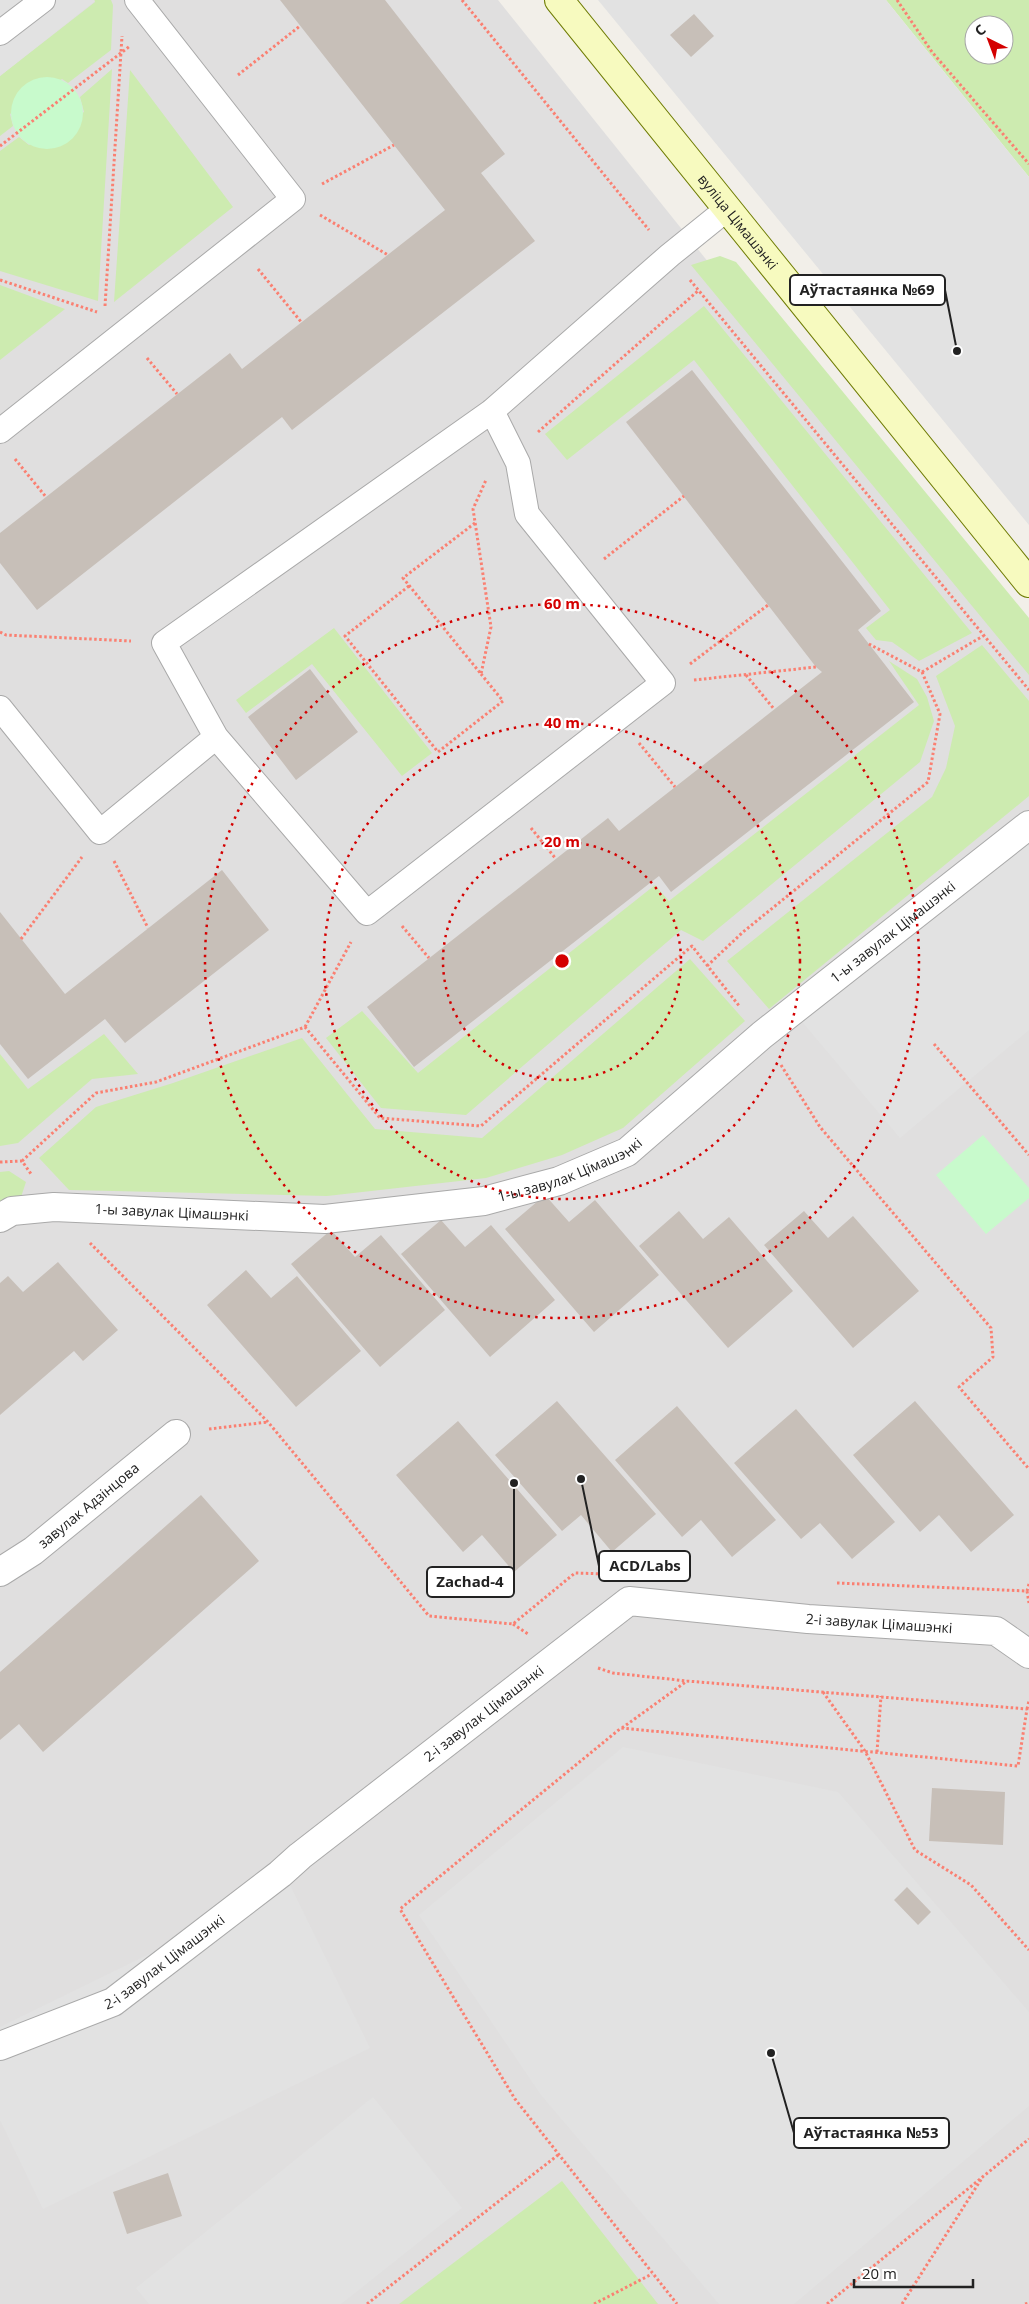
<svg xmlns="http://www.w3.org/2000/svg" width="1029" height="2304" viewBox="0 0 1029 2304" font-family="'Open Sans',sans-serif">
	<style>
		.residential { fill: #e0dfdf }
		.grass { fill: #cdebb0; fill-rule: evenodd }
		.park { fill: #c8facc }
		.parking { fill: #e2e2e2 }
		.building { fill: #c7bfb8 }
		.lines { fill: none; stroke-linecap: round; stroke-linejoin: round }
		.lane-casing { stroke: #a9a9a9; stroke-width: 26 }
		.street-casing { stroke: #a9a9a9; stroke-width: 30 }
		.secondary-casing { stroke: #707d05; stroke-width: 30 }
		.path { stroke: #fa8072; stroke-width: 3; stroke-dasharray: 2.5 2.5; stroke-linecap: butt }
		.lane { stroke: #fff; stroke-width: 24 }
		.street { stroke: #fff; stroke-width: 28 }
		.secondary { stroke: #f7fabf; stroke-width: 28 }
		.ring { fill: none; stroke: #d40000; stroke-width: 2.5; stroke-dasharray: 2.5 5 }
		.labels { text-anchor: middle; stroke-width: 4.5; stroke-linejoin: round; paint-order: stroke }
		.street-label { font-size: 14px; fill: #222; stroke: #fff }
		.centre { fill: #d40000; stroke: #fff; stroke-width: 2.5 }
		.ring-label { font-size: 15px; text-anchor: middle; font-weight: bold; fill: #d40000; stroke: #fff; stroke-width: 4.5; stroke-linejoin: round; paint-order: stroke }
		.leader { fill: none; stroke: #222; stroke-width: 2 }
		.callout-dot { fill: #222; stroke: #fff; stroke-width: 2 }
		.callout { fill: #fff; stroke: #222; stroke-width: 2 }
		.callout-label { font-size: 15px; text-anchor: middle; font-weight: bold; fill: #222 }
	</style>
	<rect width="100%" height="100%" fill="#f2efe9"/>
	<!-- residential -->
	<path class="residential" d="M 0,0 L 498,0 L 1029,662 L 1029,2304 L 0,2304 Z"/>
	<!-- grass -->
	<path class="grass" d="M 94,0 L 111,0 L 113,5 L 111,50 L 68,83 L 62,79 L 10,114 L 13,126 L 0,136 L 0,76 L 95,2 Z
		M 886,0 L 1029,0 L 1029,177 ZM 974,25 L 1004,25 L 1004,55 L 974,55 Z
		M 112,69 L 98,301 L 0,271 L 0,151 L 19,137 L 29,145 L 84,112 L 80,97 Z
		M 130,70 L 233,207 L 114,302 Z
		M 720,256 L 736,262 L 1029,618 L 1029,675 L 691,265 Z
		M 0,285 L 65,309 L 0,360 Z
		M 704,306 L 972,633 L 919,661 L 892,642 L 876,640 L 866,628 L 890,610 L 694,360 L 567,460 L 545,434 Z
		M 334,628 L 432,753 L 402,776 L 312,664 L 246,713 L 236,700 Z
		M 982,645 L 1029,701 L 1029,796 L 769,1009 L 727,961 L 932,797 L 946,768 L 955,726 L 936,676 Z
		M 889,661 L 917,679 L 927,697 L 934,721 L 920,762 L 703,941 L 681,930 L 466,1115 L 381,1108 L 326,1038 L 362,1011 L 418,1073 L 655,885 L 669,901 L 919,705 Z
		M 690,959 L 745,1021 L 623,1128 L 562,1155 L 486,1178 L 327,1196 L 69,1190 L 39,1158 L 96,1107 L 173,1083 L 302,1038 L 375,1129 L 482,1138 Z
		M 104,1034 L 138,1074 L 92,1079 L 18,1143 L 0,1146 L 0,1054 L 28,1089 Z
		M 9,1171 L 26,1182 L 21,1197 L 0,1206 L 0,1172 Z
		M 562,2181 L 658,2304 L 399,2304 Z"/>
	<!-- park -->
	<path class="park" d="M11 113a36 36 0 1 1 72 0a36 36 0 1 1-72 0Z
		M 983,1135 L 1029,1188 L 1029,1198 L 986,1234 L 936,1175 Z"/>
	<!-- parking -->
	<path class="parking" d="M 0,0 L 94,0 L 95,1 L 0,76 Z
		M 598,0 L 886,0 L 1029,177 L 1029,525 Z
		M 1019,833 L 1029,846 L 1029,1030 L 900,1138 L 793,1011 Z
		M 623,1747 L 838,1792 L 1029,2012 L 1029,2106 L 794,2304 L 719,2304 L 541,2095 L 419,1915 Z
		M 290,1885 L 370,2048 L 43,2209 L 0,2120 L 0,2027 Z
		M 373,2097 L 462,2208 L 341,2304 L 149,2304 L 136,2288 Z"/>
	<!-- building -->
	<path class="building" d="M 280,0 L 385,0 L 505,154 L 481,173 L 535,241 L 292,430 L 282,417 L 37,610 L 0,563 L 0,533 L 230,353 L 242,369 L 445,210 Z
		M 694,14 L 714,36 L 691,57 L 670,35 Z
		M 692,370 L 881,611 L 858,630 L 914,702 L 671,892 L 659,876 L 414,1067 L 367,1007 L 608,818 L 619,831 L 822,672 L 816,667 L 626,422 Z
		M 310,669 L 358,732 L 296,780 L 248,717 Z
		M 222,870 L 269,930 L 125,1043 L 105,1019 L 28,1079 L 0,1044 L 0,912 L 65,994 Z
		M 545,1195 L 569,1222 L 595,1200 L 659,1275 L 594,1332 L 505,1229 Z
		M 679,1211 L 703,1239 L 729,1217 L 793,1291 L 728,1348 L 639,1246 Z
		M 804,1211 L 828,1238 L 853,1216 L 919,1291 L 853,1348 L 764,1245 Z
		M 441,1220 L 465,1247 L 491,1225 L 555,1300 L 490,1357 L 401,1254 Z
		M 331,1230 L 355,1257 L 381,1235 L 445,1310 L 380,1367 L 291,1264 Z
		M 58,1262 L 118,1330 L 83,1361 L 74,1351 L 0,1415 L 0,1283 L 8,1276 L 23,1292 Z
		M 246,1270 L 271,1298 L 297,1276 L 361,1351 L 296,1407 L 207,1305 Z
		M 557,1401 L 656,1514 L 612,1552 L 581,1515 L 562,1531 L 495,1455 Z
		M 915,1401 L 1014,1515 L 971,1552 L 939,1515 L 920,1532 L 853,1455 Z
		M 677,1406 L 776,1520 L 732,1557 L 701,1520 L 682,1537 L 615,1460 Z
		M 796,1409 L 895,1522 L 852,1559 L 820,1523 L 801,1539 L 734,1463 Z
		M 458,1421 L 557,1535 L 514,1572 L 482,1535 L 463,1552 L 396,1475 Z
		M 201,1495 L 259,1561 L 43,1752 L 19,1724 L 0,1740 L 0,1672 Z
		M 932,1788 L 1005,1792 L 1003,1845 L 929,1841 Z
		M 907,1887 L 931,1912 L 918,1925 L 894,1900 Z
		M 168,2173 L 182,2216 L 127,2234 L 113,2192 Z"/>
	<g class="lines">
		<defs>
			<path id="lane" d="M 0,33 L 43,0
				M 492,411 L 518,463 L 527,514 L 663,683 L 367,913 L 216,737 L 164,643 L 492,411 L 670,255 L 727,209
				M 0,431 L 293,199 L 137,0
				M 0,708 L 100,832 L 216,737"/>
			<g id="street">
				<path id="s1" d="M 0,1218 L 12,1211 L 54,1207 L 325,1219 L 484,1201 L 559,1181 L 627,1152 L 762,1035 L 1029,825"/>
				<path id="s2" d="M 0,1572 L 33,1551 L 176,1434"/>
				<path id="s3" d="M 0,2046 L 113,2002 L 280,1874 L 300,1856 L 629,1601 L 808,1619 L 996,1631 L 1029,1654"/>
			</g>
			<g id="secondary">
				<path id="s4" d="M 559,0 L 1029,583"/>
			</g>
		</defs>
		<!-- lane casing -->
		<use href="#lane" class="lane-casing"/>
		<!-- street casing -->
		<use href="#street" class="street-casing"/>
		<!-- secondary casing -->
		<use href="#secondary" class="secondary-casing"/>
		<!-- path -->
		<path class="path" d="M 462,0 L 649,230
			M 897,0 L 932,52 L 1029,164
			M 238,75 L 300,26
			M 0,146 L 130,46
			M 322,184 L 394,145
			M 320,215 L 388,255
			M 258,269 L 302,323
			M 0,280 L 97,312
			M 690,280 L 1029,690
			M 105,306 L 122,36
			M 147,358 L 177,394
			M 538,432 L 699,290
			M 15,459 L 46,497
			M 475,523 L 403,578 L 481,674 L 491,627 L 473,509 L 486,480
			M 604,559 L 684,496
			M 409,586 L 345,636 L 438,752 L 503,701 L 481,674
			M 0,632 L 6,635 L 131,641
			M 690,664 L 768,605
			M 922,672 L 983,636
			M 746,675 L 774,709
			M 694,680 L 816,667
			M 639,743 L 675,787
			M 531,828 L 556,859
			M 114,861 L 148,928
			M 402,926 L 429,958
			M 21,939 L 82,857
			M 707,966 L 743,932 L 928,782 L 940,714 L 922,672 L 867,643
			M 305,1027 L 351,942
			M 934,1044 L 1029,1155
			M 781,1065 L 820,1127 L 991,1328 L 993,1357 L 959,1387 L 1029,1469
			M 22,1161 L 96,1093 L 156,1082 L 305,1027 L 380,1118 L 481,1126 L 692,946 L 740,1007
			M 0,1162 L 22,1161 L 31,1174
			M 90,1243 L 268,1422 L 429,1616 L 513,1624 L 575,1573 L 606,1574
			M 209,1429 L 268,1422
			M 837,1583 L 1027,1591 L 1029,1584
			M 1027,1591 L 1029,1603
			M 513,1624 L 528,1634
			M 598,1668 L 613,1673 L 687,1681 L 1027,1709 L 1018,1766 L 621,1728 L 400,1909 L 515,2099 L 677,2304
			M 823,1692 L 865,1751 L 915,1850 L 971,1885 L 1029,1950
			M 1027,1709 L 1029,1701
			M 622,1728 L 687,1681
			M 877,1752 L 881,1696
			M 367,2304 L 558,2155
			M 594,2304 L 652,2274
			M 827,2304 L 1029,2139
			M 902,2304 L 982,2178
			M 1025,2304 L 1029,2303"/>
		<!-- lane -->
		<use href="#lane" class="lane"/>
		<!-- street -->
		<use href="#street" class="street"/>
		<!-- secondary -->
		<use href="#secondary" class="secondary"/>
	</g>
	<!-- distance rings -->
	<g class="ring">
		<circle cx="562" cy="961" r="119"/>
		<circle cx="562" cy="961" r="238"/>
		<circle cx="562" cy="961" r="357"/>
	</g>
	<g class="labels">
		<!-- street labels -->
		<g class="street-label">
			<text dy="5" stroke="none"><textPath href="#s4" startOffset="285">вуліца Цімашэнкі</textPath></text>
			<text dy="5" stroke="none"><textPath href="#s1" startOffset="984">1-ы завулак Цімашэнкі</textPath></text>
			<text dy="5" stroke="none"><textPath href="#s1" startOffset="579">1-ы завулак Цімашэнкі</textPath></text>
			<text dy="5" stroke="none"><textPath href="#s1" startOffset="174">1-ы завулак Цімашэнкі</textPath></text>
			<text dy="5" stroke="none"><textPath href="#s2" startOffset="111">завулак Адзінцова</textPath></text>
			<text dy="5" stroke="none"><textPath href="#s3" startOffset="1026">2-і завулак Цімашэнкі</textPath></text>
			<text dy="5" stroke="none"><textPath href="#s3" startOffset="591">2-і завулак Цімашэнкі</textPath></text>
			<text dy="5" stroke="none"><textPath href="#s3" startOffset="186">2-і завулак Цімашэнкі</textPath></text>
		</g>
	</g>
	<circle cx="562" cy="961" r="8" class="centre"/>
	<g class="ring-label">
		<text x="562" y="609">60 m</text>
		<text x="562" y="728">40 m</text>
		<text x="562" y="847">20 m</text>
	</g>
	<!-- callouts -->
	<path class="leader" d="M957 351L945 290M581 1479L599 1566M514 1483L514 1582M771 2053L794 2133"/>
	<g class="callout-dot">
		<circle cx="957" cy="351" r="5"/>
		<circle cx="581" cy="1479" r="5"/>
		<circle cx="514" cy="1483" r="5"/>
		<circle cx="771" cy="2053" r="5"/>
	</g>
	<g class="callout">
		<rect x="790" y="275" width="155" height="30" rx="5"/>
		<rect x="599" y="1551" width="91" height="30" rx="5"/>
		<rect x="427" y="1567" width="87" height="30" rx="5"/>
		<rect x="794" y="2118" width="155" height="30" rx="5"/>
	</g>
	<g class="callout-label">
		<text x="867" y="295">Аўтастаянка №69</text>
		<text x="645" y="1571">ACD/Labs</text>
		<text x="470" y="1587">Zachad-4</text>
		<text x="871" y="2138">Аўтастаянка №53</text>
	</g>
	<!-- north arrow -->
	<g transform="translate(989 40) rotate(318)"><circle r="24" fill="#ffffff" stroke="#a7a7a7"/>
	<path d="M0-4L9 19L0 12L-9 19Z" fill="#d40000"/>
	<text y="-8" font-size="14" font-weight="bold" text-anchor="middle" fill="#222222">С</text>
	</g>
	<!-- scale -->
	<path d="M854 2279v8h119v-8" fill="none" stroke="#222222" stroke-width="2.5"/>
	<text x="862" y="2279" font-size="15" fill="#222222" stroke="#ffffff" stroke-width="4" paint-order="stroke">20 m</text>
</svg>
